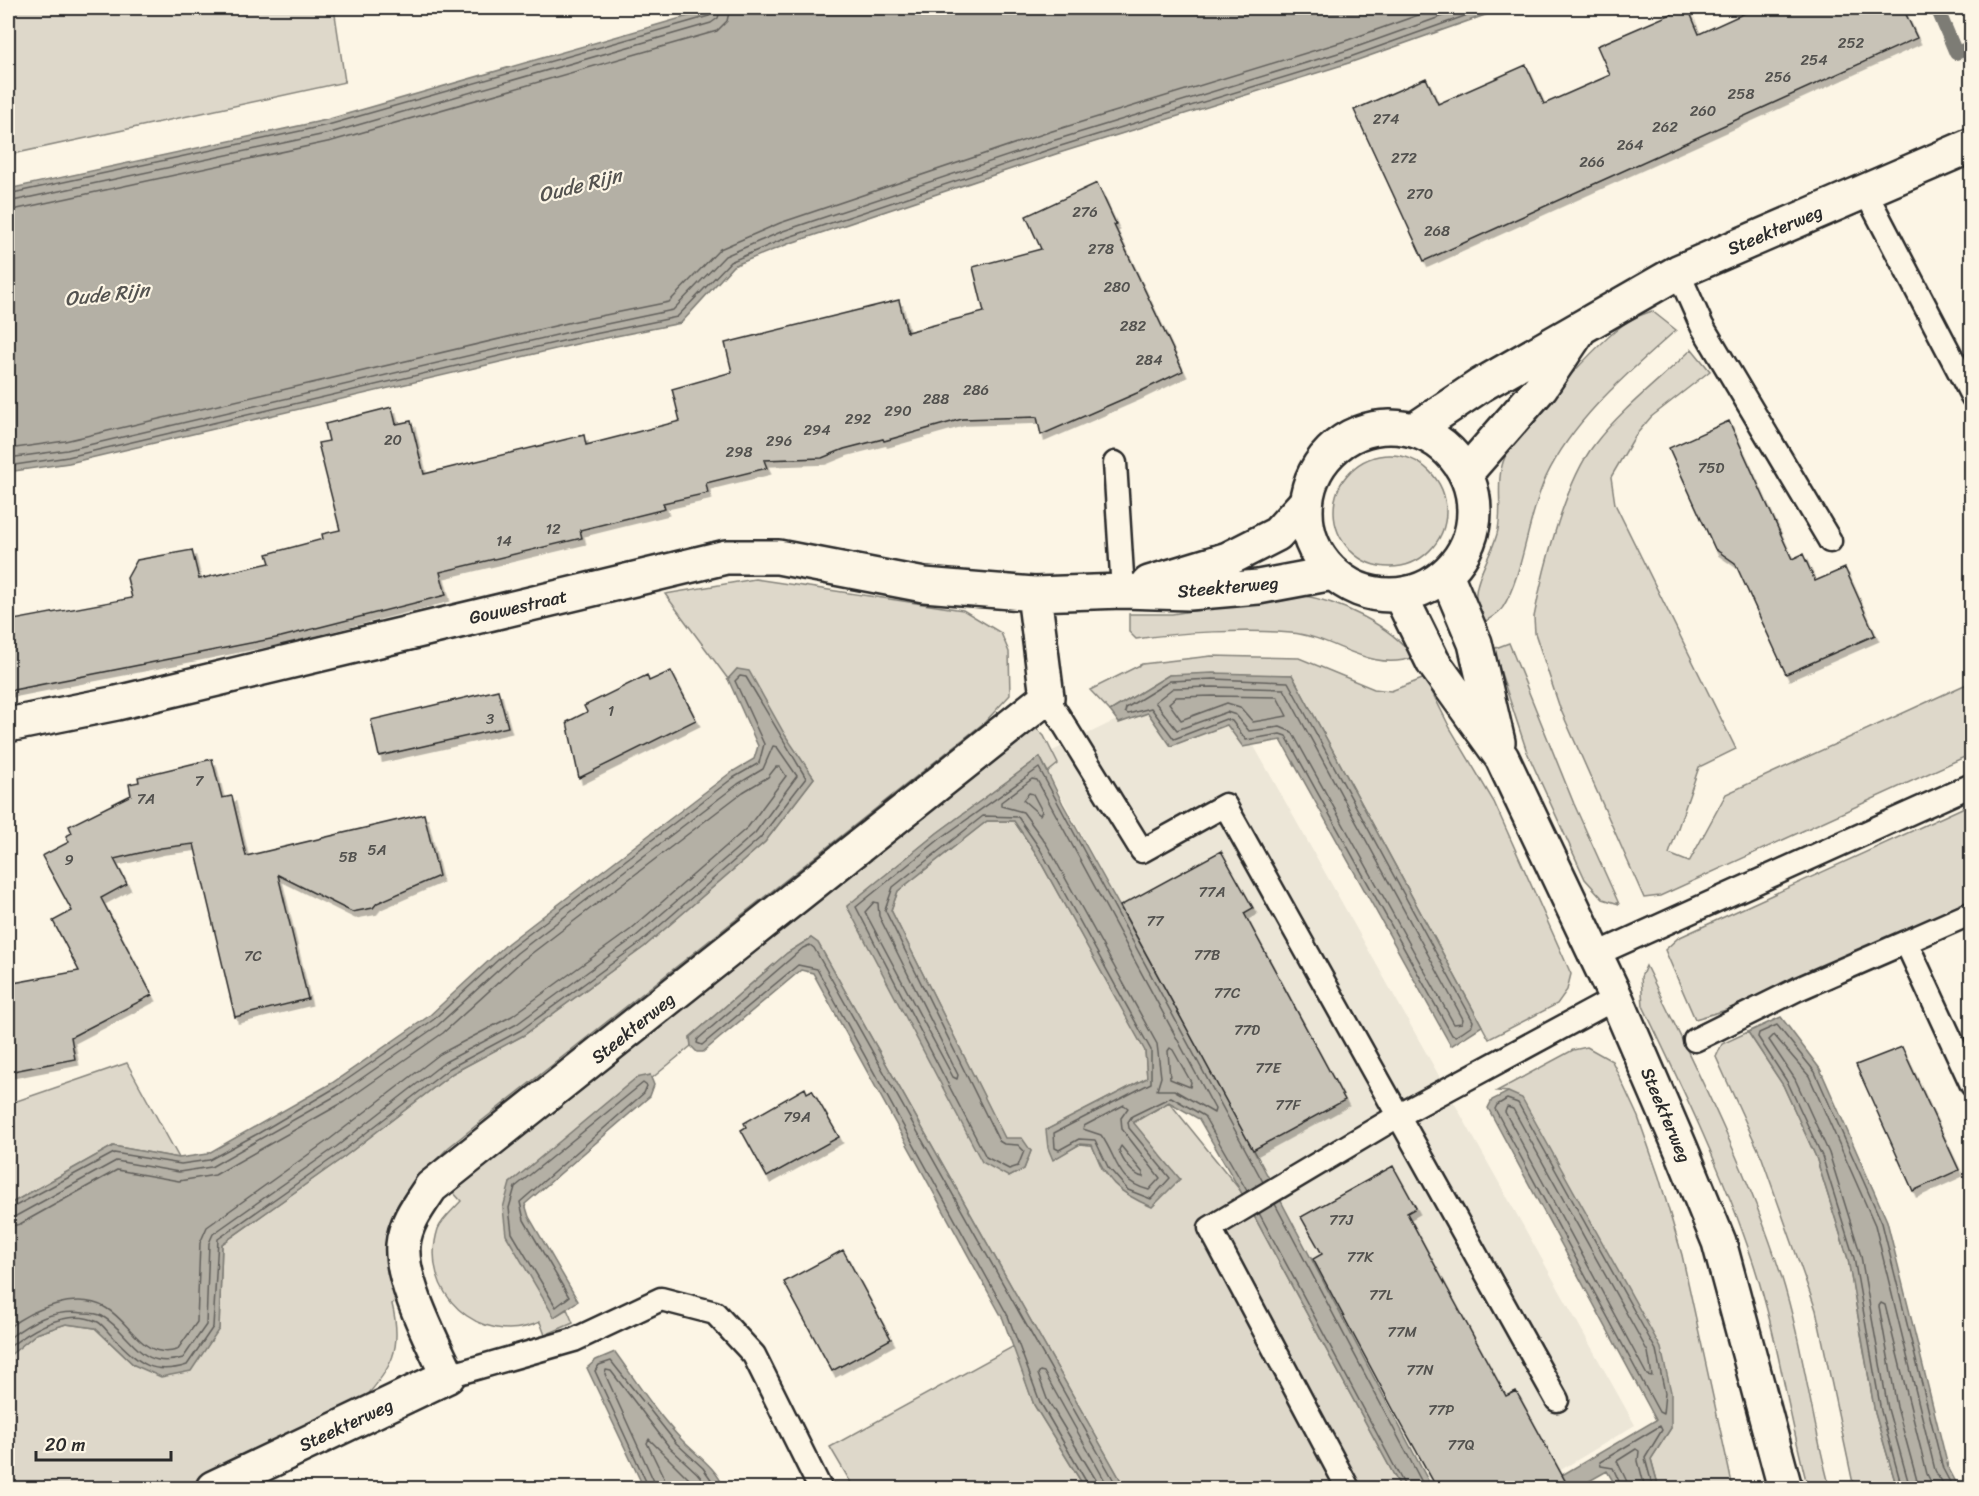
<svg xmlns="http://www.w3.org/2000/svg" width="1979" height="1496" viewBox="0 0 1979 1496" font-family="Sriracha,sans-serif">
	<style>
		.built { fill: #ece6d7 }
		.green { fill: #ded8ca; stroke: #84827a; stroke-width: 1.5 }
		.water { fill: #b4b0a5; stroke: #7d7b74; stroke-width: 1.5 }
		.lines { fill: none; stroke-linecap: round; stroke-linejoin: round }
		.shore { stroke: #62605c; stroke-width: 1.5 }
		.stream { stroke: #7d7b74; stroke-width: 14 }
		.building { fill: #c8c3b7; stroke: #2b2b2b; stroke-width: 1.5; filter: url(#shadow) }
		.service-casing { stroke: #2b2b2b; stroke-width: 27 }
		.minor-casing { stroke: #2b2b2b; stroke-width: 38 }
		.secondary-casing { stroke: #2b2b2b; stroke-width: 38 }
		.service { stroke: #fcf5e5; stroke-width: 22 }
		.minor { stroke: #fcf5e5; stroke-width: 33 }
		.secondary { stroke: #fcf5e5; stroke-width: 33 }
		.labels { text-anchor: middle; stroke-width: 4.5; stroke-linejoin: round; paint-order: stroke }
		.number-label { font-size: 15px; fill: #52514e }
		.street-label { font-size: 18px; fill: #2b2b2b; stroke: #fcf5e5 }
		.water-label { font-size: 20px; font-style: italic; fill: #545350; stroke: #fcf5e5 }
	</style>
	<defs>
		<filter id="shadow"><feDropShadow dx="3.5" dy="6" stdDeviation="0" flood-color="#0004"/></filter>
	</defs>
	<rect width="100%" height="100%" fill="#fcf5e5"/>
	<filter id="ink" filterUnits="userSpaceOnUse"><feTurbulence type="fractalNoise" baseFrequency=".0167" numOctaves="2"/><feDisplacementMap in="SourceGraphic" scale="12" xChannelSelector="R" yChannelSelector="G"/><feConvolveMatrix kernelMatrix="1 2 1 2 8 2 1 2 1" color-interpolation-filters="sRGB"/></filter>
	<g filter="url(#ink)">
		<!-- built -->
		<path class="built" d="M 1213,673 L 1635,1425 L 1531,1488 L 1431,1488 L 1040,757 Z"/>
		<!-- green -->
		<path class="green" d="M 8,8 L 334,8 L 345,82 L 8,155 Z
			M 1652,311 L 1676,330 C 1628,373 1574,418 1546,477 C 1528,514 1524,573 1503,607 C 1499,614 1488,619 1482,624 C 1465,586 1487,569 1497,534 C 1504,509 1494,482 1505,457 C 1520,427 1599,341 1627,322 C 1634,317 1644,314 1652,311 Z
			M 1692,349 L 1710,371 L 1651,417 L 1635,436 L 1611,477 L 1615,504 L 1736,749 L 1699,767 L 1669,854 L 1689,862 L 1726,794 L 1971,682 L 1971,754 L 1660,896 L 1644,898 L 1560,708 L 1535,633 L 1534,617 C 1543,570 1565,482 1594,445 C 1619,411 1662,378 1692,349 Z
			M1334 511a56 56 0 1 1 112 0a56 56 0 1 1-112 0Z
			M 755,579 L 963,610 L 1001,633 L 1009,652 L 1010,695 L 985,722 L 449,1147 C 391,1205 376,1216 395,1300 L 392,1304 C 403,1349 392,1368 363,1400 L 186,1488 L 8,1488 L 8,1356 L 36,1334 L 66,1324 L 95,1328 L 134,1365 L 219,1329 L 222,1244 L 344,1157 L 453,1073 L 524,1035 L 644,947 L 765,842 L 814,778 L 737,669 L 728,679 L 665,594 Z
			M 1300,595 C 1339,601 1390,625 1414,657 C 1370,674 1334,636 1291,633 C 1247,629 1180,632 1136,639 L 1129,632 L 1129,614 L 1172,614 Z
			M 1509,643 L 1574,804 L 1619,904 L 1603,899 L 1585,879 L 1527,752 L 1493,649 Z
			M 1211,656 L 1299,658 L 1374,689 L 1391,691 L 1425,678 L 1450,728 L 1494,802 L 1571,974 L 1567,990 L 1557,1004 L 1489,1039 L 1292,675 L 1169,675 L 1110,711 L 1090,690 L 1142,664 Z
			M 1036,728 L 1044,736 L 1058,764 L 1048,772 L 1040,757 L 937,833 L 847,907 L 1009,1177 L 1024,1169 L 1031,1151 L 1005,1139 L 891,910 L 898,891 L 987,821 L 1014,821 L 1035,852 L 1145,1050 L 1147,1078 L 1047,1130 L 1053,1159 L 1080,1144 L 1092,1145 L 1103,1171 L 1179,1179 L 1133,1123 L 1169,1102 L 1240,1190 L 1401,1488 L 1125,1488 L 818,943 L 811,938 L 787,953 L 690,1037 L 691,1046 L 651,1079 L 650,1075 L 510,1183 L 554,1317 L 567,1309 L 573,1323 L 545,1335 L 540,1322 C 479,1349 418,1292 438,1229 C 442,1219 454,1209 461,1201 L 452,1191 L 493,1154 Z
			M 1971,804 L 1971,900 L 1726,1010 L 1695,1019 L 1665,950 L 1678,938 Z
			M 1646,966 C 1695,1066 1747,1168 1781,1275 C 1803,1345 1811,1418 1830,1488 L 1808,1488 C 1788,1413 1778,1338 1753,1262 C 1724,1174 1683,1089 1643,1006 L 1641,977 Z
			M 1748,1032 L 1783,1085 L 1816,1157 L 1848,1259 L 1875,1413 L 1897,1488 L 1854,1488 L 1816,1310 L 1762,1158 L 1716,1057 L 1722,1044 Z
			M 1587,1047 L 1612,1061 L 1638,1117 L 1659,1177 L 1682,1255 L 1733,1488 L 1659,1488 L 1651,1459 L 1671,1428 L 1508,1092 L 1497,1091 L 1573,1050 Z
			M 127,1063 L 179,1158 L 113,1146 L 8,1205 L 8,1104 Z
			M 1014,1346 L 1034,1405 L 1085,1488 L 854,1488 L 830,1447 Z"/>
		<!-- water -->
		<path class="water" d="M 716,8 L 1505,8 L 1352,62 L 1056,154 L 788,244 L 733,266 L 681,323 L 581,343 L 69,463 L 8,472 L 8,189 L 326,120 Z
			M 737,669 L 749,671 L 785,735 L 814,778 L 765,842 L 644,947 L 524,1035 L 453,1073 L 344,1157 L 222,1244 L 219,1329 L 191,1371 L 161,1377 L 134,1365 L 95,1328 L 66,1324 L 36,1334 L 8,1357 L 8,1205 L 113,1146 L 179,1158 L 207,1154 L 332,1083 L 429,1016 L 508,943 L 730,773 L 754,759 L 758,746 L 728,679 Z
			M 1213,673 L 1292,675 L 1482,1026 L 1451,1046 L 1281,740 L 1243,747 L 1227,725 L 1171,746 L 1148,713 L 1119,723 L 1110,711 L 1169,675 Z
			M 1040,757 L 1063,804 L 1253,1148 L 1432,1488 L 1401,1488 L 1240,1190 L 1199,1119 L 1169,1102 L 1133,1122 L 1180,1179 L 1152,1207 C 1116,1192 1107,1181 1092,1145 L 1080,1144 L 1053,1160 L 1048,1148 L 1046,1130 L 1147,1078 L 1145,1051 L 1035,852 L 1014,821 L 987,821 L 898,891 L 891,910 L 1005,1138 L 1022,1138 L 1031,1151 L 1024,1169 L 1009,1177 L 982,1162 L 847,906 L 937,833 Z
			M 811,938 L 818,943 L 1125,1488 L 1085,1488 L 1034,1405 L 1003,1319 L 813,973 L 801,970 L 703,1052 L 697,1052 L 691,1046 L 690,1037 L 787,953 Z
			M 1781,1017 L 1820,1069 L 1887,1221 L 1948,1467 L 1959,1488 L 1897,1488 L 1875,1413 L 1848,1259 L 1816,1157 L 1783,1085 L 1748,1032 Z
			M 650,1075 L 654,1085 L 650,1096 L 525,1204 L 529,1217 L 578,1301 L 554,1317 L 506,1235 L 503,1208 L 510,1183 L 636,1078 Z
			M 1508,1092 L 1522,1098 L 1661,1348 L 1671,1392 L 1671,1428 L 1651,1459 L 1659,1488 L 1617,1488 L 1607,1471 L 1577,1488 L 1540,1488 L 1656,1420 L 1488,1108 L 1492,1100 Z
			M 615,1352 C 636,1381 656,1413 681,1439 C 696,1455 716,1467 724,1488 L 644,1488 L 587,1368 L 596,1360 Z"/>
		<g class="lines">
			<!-- shore -->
			<path class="shore" d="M 8,194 L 328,125 L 709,16 L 714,8
				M 8,202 L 330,133 L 711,23 L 718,18 L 721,8
				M 8,211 L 332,141 L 717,31 L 727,21 L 730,8
				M 8,449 L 65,441 L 576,321 L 669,302 L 720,249 L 780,223 L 1049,132 L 1345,41 L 1438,8
				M 8,458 L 67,450 L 578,330 L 673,310 L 725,256 L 783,231 L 1052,141 L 1348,50 L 1465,8
				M 8,466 L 68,457 L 580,337 L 677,317 L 730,262 L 786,238 L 1054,148 L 1350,57 L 1487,8
				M 1213,679 L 1288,682 L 1473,1021 L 1472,1025 L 1456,1036 L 1452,1035 L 1286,736 L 1280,734 L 1246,740 L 1232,721 L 1226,719 L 1174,739 L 1151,708 L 1128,714 L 1125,712 L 1126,708 L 1170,681 Z
				M 1213,687 L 1284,689 L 1463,1019 L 1462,1023 L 1454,1024 L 1292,732 L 1280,727 L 1249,731 L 1236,715 L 1227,712 L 1177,730 L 1155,702 L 1173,688 Z
				M 1213,696 L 1277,697 L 1287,716 L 1253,722 L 1240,707 L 1227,703 L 1181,720 L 1169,703 L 1176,697 Z
				M 1032,779 L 1037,780 L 1215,1109 L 1214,1113 L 1174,1090 L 1157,1090 L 1161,1077 L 1157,1044 L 1047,845 L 1023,812 L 1001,806 L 1001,802 Z
				M 1029,793 L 1033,794 L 1042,811 L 1040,815 L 1023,800 Z
				M 874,902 L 878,903 L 879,916 L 958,1075 L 957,1079 L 953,1077 L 865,912 Z
				M 1170,1048 L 1173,1050 L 1191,1082 L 1190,1087 L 1170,1079 L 1168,1051 Z
				M 643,1083 L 647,1086 L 644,1093 L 520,1202 L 524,1220 L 569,1297 L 556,1307 L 512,1233 L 509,1208 L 515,1187 Z
				M 1507,1099 L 1518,1103 L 1656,1350 L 1665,1393 L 1663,1414 L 1659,1412 L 1495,1109 L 1497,1105 Z
				M 1124,1105 L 1128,1108 L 1121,1118 L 1122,1129 L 1160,1178 L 1149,1190 C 1115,1181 1118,1158 1101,1135 L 1083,1129 L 1084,1126 Z
				M 1507,1107 L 1513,1109 L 1648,1352 L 1652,1376 L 1647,1375 L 1505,1112 Z
				M 1121,1146 L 1143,1173 L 1143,1177 C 1132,1175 1122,1160 1119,1150 Z
				M 1247,1191 L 1204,1116 L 1171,1097 L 1132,1116 L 1128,1122 L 1129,1128 L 1170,1178 L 1151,1199 L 1128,1190 L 1108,1167 L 1095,1140 L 1079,1139 L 1059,1150 L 1055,1148 L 1054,1133 L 1151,1083 L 1151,1050 L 1040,849 L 1018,817 L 983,816 L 893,887 L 885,910 L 999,1141 L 1004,1144 L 1018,1145 L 1024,1151 L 1018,1166 L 1009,1169 L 986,1157 L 856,907 L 941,838 L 1039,768 L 1263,1182
				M 1275,1204 L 1425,1488
				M 8,1210 L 114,1153 L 181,1164 L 209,1160 L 259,1133 L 335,1088 L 433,1020 L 512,947 L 733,778 L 759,763 L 764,744 L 735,681 L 740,676 L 746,677 L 806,778 L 760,838 L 640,943 L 521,1030 L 450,1068 L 340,1153 L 218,1239 L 213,1327 L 187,1365 C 149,1377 137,1360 111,1335 C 107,1331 103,1325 98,1322 C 67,1307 31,1330 8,1348
				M 1259,1213 L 1406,1488
				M 8,1218 L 16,1216 L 116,1161 L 179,1172 L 211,1167 L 339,1094 L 437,1026 L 517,953 L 738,784 L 763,769 L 773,746 L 777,747 L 797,776 L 755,833 L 635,937 L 517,1024 L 445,1062 L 336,1147 L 213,1234 L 209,1243 L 206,1325 L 183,1358 C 138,1371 134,1335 102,1316 C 97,1313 90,1313 84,1313 C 54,1309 31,1321 8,1339
				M 8,1227 L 20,1224 L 117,1170 L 179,1181 L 215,1175 L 344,1102 L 443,1033 L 523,960 L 743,792 L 768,777 L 776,767 L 780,767 L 786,776 L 748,827 L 630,930 L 512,1016 L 440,1054 L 330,1139 L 207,1227 L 200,1243 L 197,1322 L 177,1350 C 142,1360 132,1323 106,1308 C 77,1291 32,1309 8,1328
				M 649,1488 L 595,1371 L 599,1365 L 611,1361 L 676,1443 L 703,1468 L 717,1488
				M 657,1488 L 605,1374 L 606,1370 L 611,1371 L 670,1448 L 697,1473 L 709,1488
				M 666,1488 L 664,1478 L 647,1443 L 649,1439 L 698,1488
				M 1090,1488 L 1040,1402 L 1008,1316 L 817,969 L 798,965 L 702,1045 L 697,1043 L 698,1039 L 803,948 L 810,945 L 814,948 L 1118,1488
				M 1098,1488 L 1096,1480 L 1047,1399 L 1038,1374 L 1040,1371 L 1044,1372 L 1109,1488
				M 1622,1488 L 1613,1468 L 1601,1466 L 1600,1462 L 1660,1426 L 1662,1430 L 1645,1458 L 1653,1488
				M 1630,1488 L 1617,1461 L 1636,1449 L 1639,1451 L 1638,1461 L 1645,1488
				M 1902,1488 L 1881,1411 L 1854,1258 L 1822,1156 L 1788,1083 L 1758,1037 L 1759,1033 L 1777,1025 L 1815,1072 L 1882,1223 L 1943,1469 L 1953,1488
				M 1910,1488 L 1888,1409 L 1861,1256 L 1829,1153 L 1795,1079 L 1769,1040 L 1774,1035 L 1809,1076 L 1875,1225 L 1935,1470 L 1944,1488
				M 1919,1488 L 1897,1407 L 1879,1306 L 1881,1303 L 1885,1305 L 1927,1474 L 1934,1488"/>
			<!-- stream -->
			<path class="stream" d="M 1937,8 L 1956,53 L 1972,47"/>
		</g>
		<!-- building -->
		<path class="building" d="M 1685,8 L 1688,8 L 1699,34 L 1756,8 L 1903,8 L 1917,38 L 1424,261 L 1354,110 L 1426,78 L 1438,104 L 1526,65 L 1544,104 L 1610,75 L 1597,46 Z
			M 1097,183 L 1116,224 L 1114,225 L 1183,371 L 1137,393 L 1041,435 L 1037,417 L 962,419 L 884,441 L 883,439 L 844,449 L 822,458 L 764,460 L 767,468 L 706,483 L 708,493 L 663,503 L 665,509 L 580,530 L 582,538 L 440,572 L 446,595 L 281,637 L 8,691 L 8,621 L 132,598 L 127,578 L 137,560 L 192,550 L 199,579 L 270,563 L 267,554 L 323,539 L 322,534 L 340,530 L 318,443 L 329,441 L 325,424 L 392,407 L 396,424 L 411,421 L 424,474 L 584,435 L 586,445 L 680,421 L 672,389 L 732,372 L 725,343 L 899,300 L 907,332 L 984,312 L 973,267 L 1041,249 L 1026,216 Z
			M 1729,421 L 1792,559 L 1803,554 L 1815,581 L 1845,568 L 1875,635 L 1786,674 L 1735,563 L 1715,549 L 1669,448 Z
			M 671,671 L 696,720 L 579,778 L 567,722 L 587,712 L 584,706 L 647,675 L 649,681 Z
			M 498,690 L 508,727 L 379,756 L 371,720 Z
			M 212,759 L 222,798 L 232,796 L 246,856 L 424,814 L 439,876 L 377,903 L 373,908 L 352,912 L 278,875 L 308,999 L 235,1017 L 194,844 L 161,848 L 114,859 L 127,884 L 101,898 L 152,995 L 71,1037 L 75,1059 L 8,1072 L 8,984 L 79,971 L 53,921 L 72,911 L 42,856 L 69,842 L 66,836 L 72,833 L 69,826 L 131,795 L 129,784 L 139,782 L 138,777 Z
			M 1221,851 L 1253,908 L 1244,913 L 1345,1100 L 1253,1150 L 1120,906 Z
			M 1902,1047 L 1959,1170 L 1913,1191 L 1856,1065 Z
			M 805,1088 L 807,1093 L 812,1090 L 839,1137 L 767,1177 L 741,1130 L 746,1127 L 744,1123 Z
			M 1393,1166 L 1416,1208 L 1407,1213 L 1445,1284 L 1506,1396 L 1516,1391 L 1569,1488 L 1437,1488 L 1393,1409 L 1313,1259 L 1322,1254 L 1301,1217 Z
			M 843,1250 L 891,1339 L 832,1371 L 784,1282 Z"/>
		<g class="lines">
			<defs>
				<path id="service" d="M 1865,191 L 1972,396
					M 1678,272 L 1702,326 L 1830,541
					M 1115,463 L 1123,591
					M 1047,697 L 1142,851 L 1225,805 L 1557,1400
					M 1972,913 L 1906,942 L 1972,1085
					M 1595,955 L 1972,785
					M 1695,1040 L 1798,989 L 1906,942
					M 448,1376 L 574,1340 L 661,1299 L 715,1313 L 754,1355 L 820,1488
					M 1348,1488 L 1210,1228 L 1398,1116 L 1616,998"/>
				<path id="minor" d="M 1149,583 L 1228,559 L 1277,534 L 1306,502
					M 8,725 L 117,703 L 726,557 L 778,557 L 924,585 L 1034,594 L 1123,591 L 1189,593 L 1258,587 L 1333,573
					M 213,1488 L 448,1376 C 433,1343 400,1281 403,1245 C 405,1223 419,1205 431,1187 L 1047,697 L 1034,594"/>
				<path id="secondary" d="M1306 511a84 84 0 1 1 168 0a84 84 0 1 1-168 0Z
					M 1414,430 L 1481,385 L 1678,272 L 1972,145
					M 1466,473 L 1541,387 L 1578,332
					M 1446,574 L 1475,643 L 1498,742
					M 1400,595 L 1433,662 L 1502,758 L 1616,998 L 1681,1149 L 1719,1242 L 1785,1488"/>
			</defs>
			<!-- service casing -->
			<use href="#service" class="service-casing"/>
			<!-- minor casing -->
			<use href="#minor" class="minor-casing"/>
			<!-- secondary casing -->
			<use href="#secondary" class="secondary-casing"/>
			<!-- service -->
			<use href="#service" class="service"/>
			<!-- minor -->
			<use href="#minor" class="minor"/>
			<!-- secondary -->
			<use href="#secondary" class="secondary"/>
		</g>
	</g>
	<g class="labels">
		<!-- number labels -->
		<g class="number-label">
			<text x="1851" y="48">252</text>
			<text x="1814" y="65">254</text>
			<text x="1778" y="82">256</text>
			<text x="1741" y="99">258</text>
			<text x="1703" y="116">260</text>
			<text x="1386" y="124">274</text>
			<text x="1665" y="132">262</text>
			<text x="1630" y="150">264</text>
			<text x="1404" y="163">272</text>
			<text x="1592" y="167">266</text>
			<text x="1420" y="199">270</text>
			<text x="1085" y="217">276</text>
			<text x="1437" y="236">268</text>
			<text x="1101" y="254">278</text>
			<text x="1117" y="292">280</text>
			<text x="1133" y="331">282</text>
			<text x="1149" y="365">284</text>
			<text x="976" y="395">286</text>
			<text x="936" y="404">288</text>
			<text x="898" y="416">290</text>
			<text x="858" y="424">292</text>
			<text x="817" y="435">294</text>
			<text x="393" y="445">20</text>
			<text x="779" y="446">296</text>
			<text x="739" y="457">298</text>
			<text x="1711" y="473">75D</text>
			<text x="553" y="534">12</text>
			<text x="504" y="546">14</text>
			<text x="611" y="716">1</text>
			<text x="490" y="724">3</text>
			<text x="199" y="786">7</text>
			<text x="146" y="804">7A</text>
			<text x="377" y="855">5A</text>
			<text x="348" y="862">5B</text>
			<text x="69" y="865">9</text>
			<text x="1212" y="897">77A</text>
			<text x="1155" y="926">77</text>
			<text x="1207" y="960">77B</text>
			<text x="253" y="961">7C</text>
			<text x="1227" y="998">77C</text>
			<text x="1247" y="1035">77D</text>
			<text x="1268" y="1073">77E</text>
			<text x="1288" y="1110">77F</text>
			<text x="797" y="1122">79A</text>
			<text x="1341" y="1225">77J</text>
			<text x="1360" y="1262">77K</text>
			<text x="1381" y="1300">77L</text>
			<text x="1402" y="1337">77M</text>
			<text x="1420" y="1375">77N</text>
			<text x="1441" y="1415">77P</text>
			<text x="1461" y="1450">77Q</text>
		</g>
		<!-- street labels -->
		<g class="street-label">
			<text transform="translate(1775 230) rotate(-23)" y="6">Steekterweg</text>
			<text transform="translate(1228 587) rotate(-5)" y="6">Steekterweg</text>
			<text transform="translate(518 607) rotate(-13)" y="6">Gouwestraat</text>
			<text transform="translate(633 1028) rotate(-39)" y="6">Steekterweg</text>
			<text transform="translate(1666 1115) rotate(67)" y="6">Steekterweg</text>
			<text transform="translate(346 1425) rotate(-25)" y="6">Steekterweg</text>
		</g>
		<!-- water labels -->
		<g class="water-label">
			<text transform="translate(580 185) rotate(-14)" y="7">Oude Rijn</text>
			<text transform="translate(107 294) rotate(-6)" y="7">Oude Rijn</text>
		</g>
	</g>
	<!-- margin -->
	<rect width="1979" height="1496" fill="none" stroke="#fcf5e5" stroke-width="30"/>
	<rect x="15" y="15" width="1949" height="1466" fill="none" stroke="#2b2b2b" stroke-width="2" filter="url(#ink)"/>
	<!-- scale -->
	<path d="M36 1451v9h135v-9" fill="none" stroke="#2b2b2b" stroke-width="3"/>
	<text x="45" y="1451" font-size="18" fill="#2b2b2b" stroke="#fcf5e5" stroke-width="4.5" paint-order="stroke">20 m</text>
</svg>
